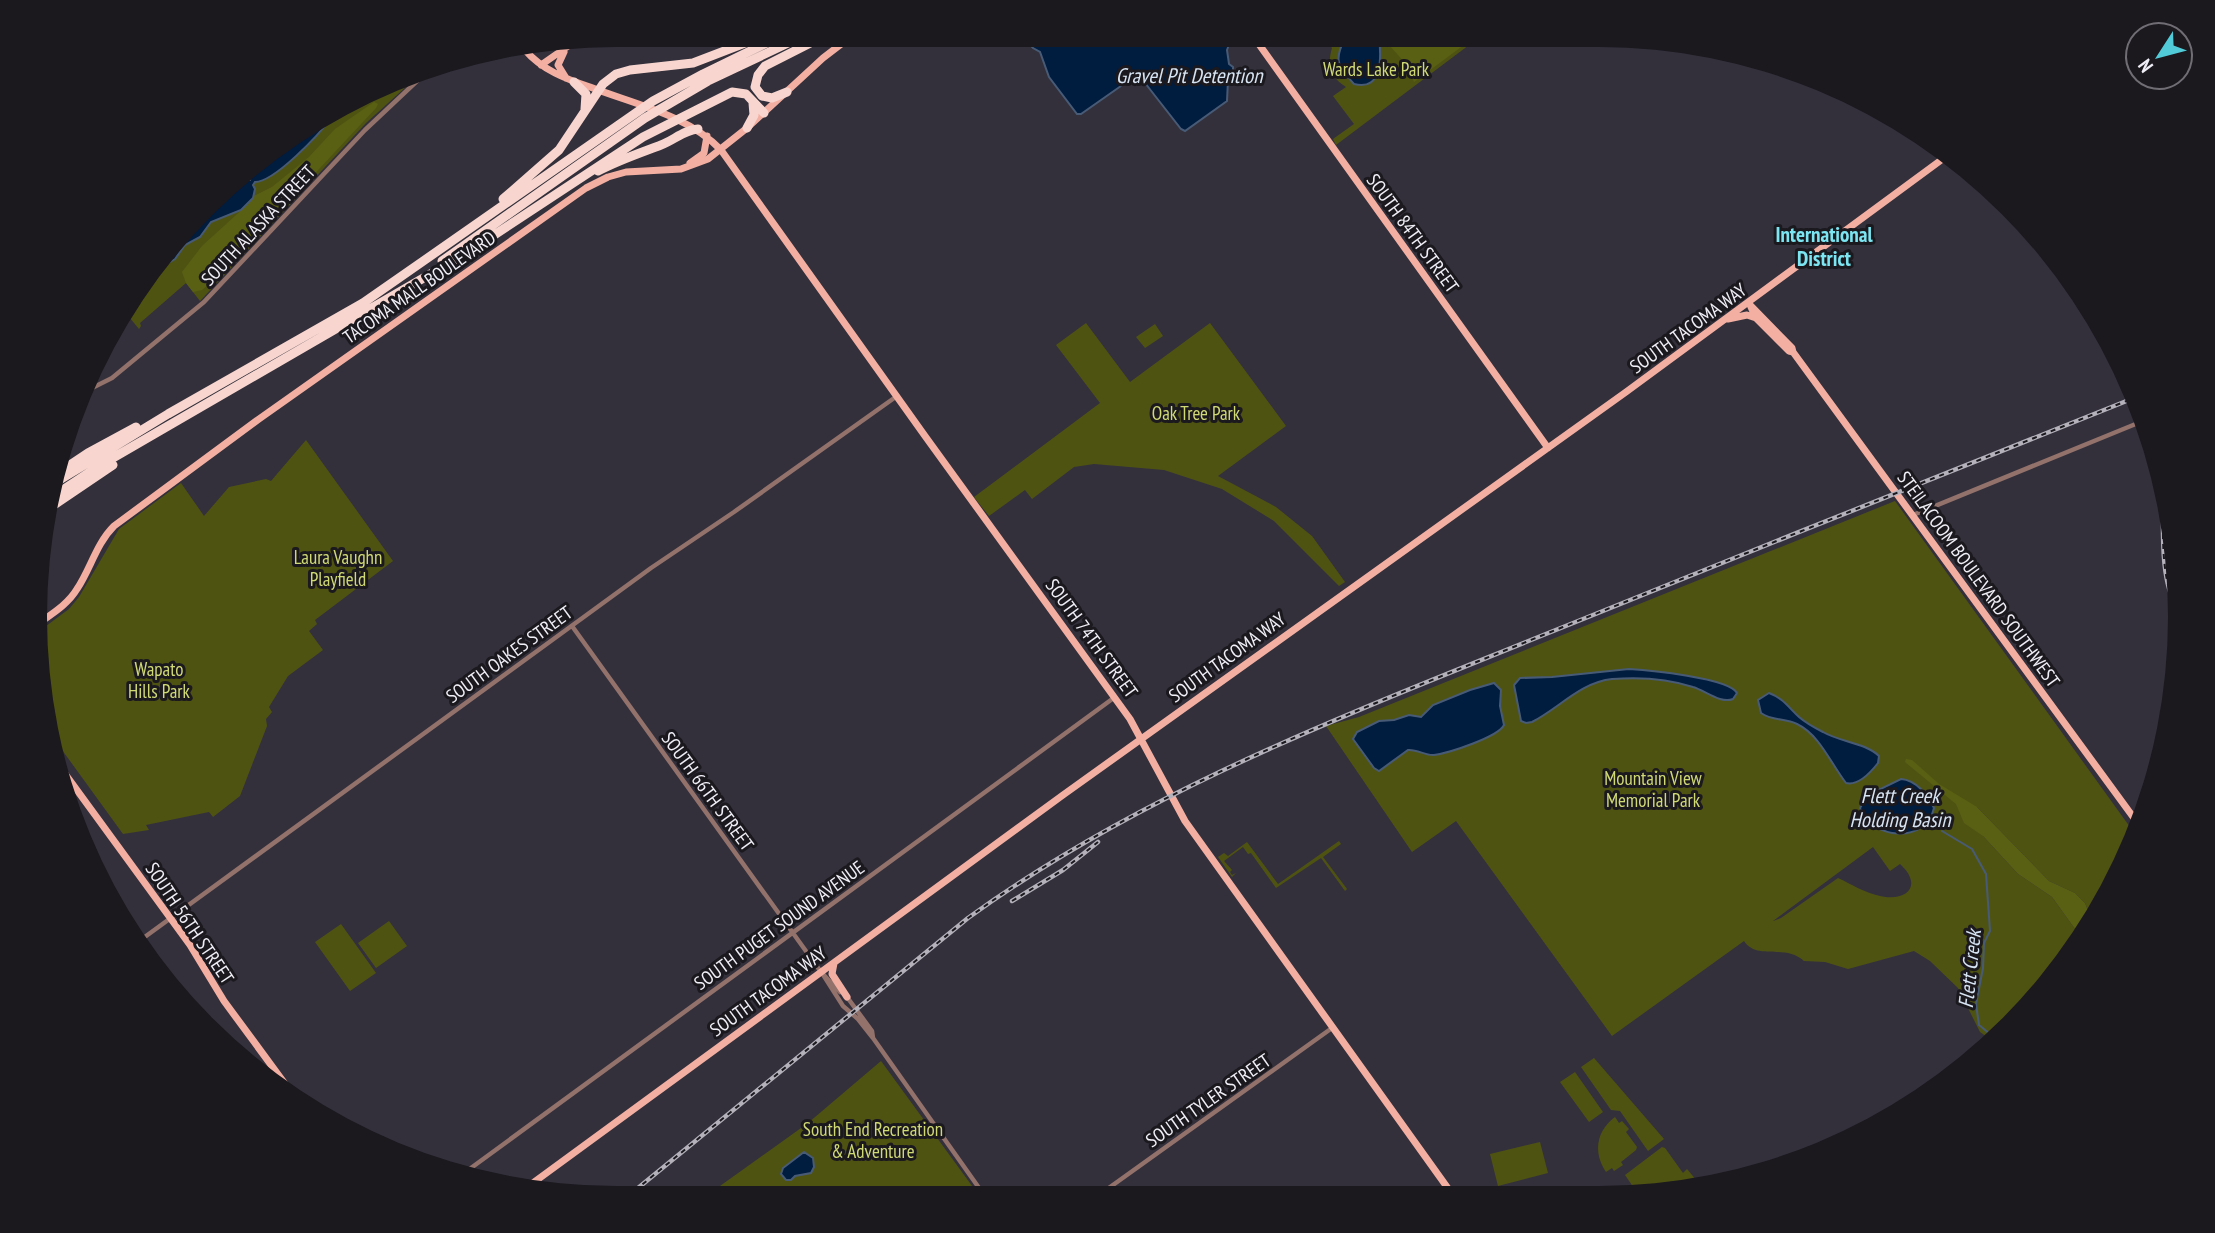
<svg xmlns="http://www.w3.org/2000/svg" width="2215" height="1233" viewBox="0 0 2215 1233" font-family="'PT Sans Narrow',sans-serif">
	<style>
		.green { fill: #4f5312; fill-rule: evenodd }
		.forest { fill: #5a6013 }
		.water { fill: #001c3f; stroke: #485b76; stroke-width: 2 }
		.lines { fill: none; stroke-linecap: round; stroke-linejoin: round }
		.stream { stroke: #485b76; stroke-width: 2 }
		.minor { stroke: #93726b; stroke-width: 4.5 }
		.major { stroke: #f3b0a2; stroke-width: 7 }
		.highway { stroke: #f8d6cf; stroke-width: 9 }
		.rail-casing { stroke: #b4b1bb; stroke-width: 4.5 }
		.rail { stroke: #1b191e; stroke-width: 2; stroke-dasharray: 5; stroke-linecap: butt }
		.labels { text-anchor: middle; stroke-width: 6; stroke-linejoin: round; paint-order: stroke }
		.park-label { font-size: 19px; fill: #d0da75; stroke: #1b191e }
		.street-label { font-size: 19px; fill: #f0eef6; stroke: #1b191e }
		.water-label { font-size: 21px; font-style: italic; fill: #d7e4f3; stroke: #1b191e }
		.neighbourhood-label { font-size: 21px; font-weight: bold; fill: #7be6f2; stroke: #1b191e }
	</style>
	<rect width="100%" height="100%" fill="#33303c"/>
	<!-- green -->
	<path class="green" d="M 1323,36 L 1481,36 L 1336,145 L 1333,139 L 1354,124 L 1333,96 L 1346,87 C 1330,77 1327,65 1332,48 Z
		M 429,66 L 366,123 L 200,301 L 186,283 L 140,323 L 141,326 L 139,329 L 125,312 L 133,293 L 263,155 Z
		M 1086,323 L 1130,382 L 1210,323 L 1286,426 L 1218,476 L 1276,507 L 1312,536 L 1345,582 L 1339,586 L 1274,521 L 1222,489 L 1164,470 L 1094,464 L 1074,467 L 1032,499 L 1025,490 L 989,516 L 974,497 L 1100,403 L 1056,345 Z
		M 1155,324 L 1163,336 L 1145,348 L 1136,337 Z
		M 306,440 L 393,561 L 315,620 L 317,624 L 309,631 L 323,650 L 288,676 L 269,707 L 272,712 L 266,719 L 267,726 L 240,796 L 213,817 L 209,812 L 146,825 L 149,830 L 123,834 L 57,743 L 36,654 L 38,632 L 69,609 L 79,597 L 119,529 L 181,483 L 204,516 L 229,487 L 266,479 L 271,481 Z
		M 1895,501 L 2135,834 L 2102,908 L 2092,921 L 2085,903 L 2075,893 L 2049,881 L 1977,807 L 1983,836 L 2018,874 L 2052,897 L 2080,936 L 2010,1027 L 1993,1041 L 1980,1032 L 1958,988 L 1930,961 L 1914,951 L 1848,969 L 1825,962 L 1804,961 C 1785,943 1757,961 1744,941 L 1612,1036 L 1456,821 L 1412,852 L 1326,726 L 1359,717 ZM 1873,847 L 1890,871 L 1900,864 C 1924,886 1906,902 1880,896 C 1865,893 1851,884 1838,878 L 1781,918 L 1773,921 Z
		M 1339,841 L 1341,844 L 1323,857 L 1347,889 L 1345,891 L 1321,858 L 1276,888 L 1251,853 L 1248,854 L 1243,847 L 1224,861 L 1232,870 L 1230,872 L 1232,875 L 1236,873 L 1232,877 L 1218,857 L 1224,853 L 1228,856 L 1247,842 L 1278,884 Z
		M 389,921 L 407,946 L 376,968 L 358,943 Z
		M 341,924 L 376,973 L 350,991 L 315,942 Z
		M 1594,1058 L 1664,1139 L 1648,1151 L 1620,1111 L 1611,1110 L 1581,1067 Z
		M 881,1061 L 975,1190 L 967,1195 L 706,1196 L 808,1123 Z
		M 1575,1072 L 1603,1112 L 1589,1122 L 1560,1082 Z
		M 1615,1117 L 1619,1123 L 1622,1121 L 1629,1129 L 1626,1132 L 1637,1147 L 1636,1150 L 1621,1162 L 1623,1165 L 1614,1171 L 1612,1168 L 1606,1172 C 1593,1153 1596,1131 1615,1117 Z
		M 1540,1142 L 1548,1173 L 1498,1186 L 1490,1154 Z
		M 1662,1147 L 1665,1148 L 1683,1173 L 1687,1169 L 1702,1187 L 1674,1193 L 1641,1193 L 1636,1191 L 1625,1175 Z"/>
	<!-- forest -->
	<path class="forest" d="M 1381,36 L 1476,36 L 1414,82 L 1407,65 Z
		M 374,102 L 378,104 L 376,108 L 220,275 L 202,290 L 193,292 L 186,283 L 182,272 L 202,246 L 246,206 L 254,196 L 272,187 L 309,157 L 335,129 Z
		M 1906,759 L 1912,760 L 1939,784 L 1977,807 L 2049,881 L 2075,893 L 2085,903 L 2092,921 L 2080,936 L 2052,897 L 2018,874 L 1983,836 L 1964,823 L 1956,804 L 1905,762 Z"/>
	<!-- water -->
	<path class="water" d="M 1021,35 L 1229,36 L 1230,42 L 1227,50 L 1229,64 L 1233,67 L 1233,76 L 1228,80 L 1227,101 L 1185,131 L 1181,129 L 1138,74 L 1081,114 L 1077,114 L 1049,77 L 1040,52 L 1033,48 Z
		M 1346,36 L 1379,36 C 1381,54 1384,92 1354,84 C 1336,64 1334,59 1346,36 Z
		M 331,118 C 319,135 274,182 255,182 L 253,185 L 255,189 L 253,198 L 241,210 L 211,222 L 200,237 L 185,245 L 175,259 L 153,272 L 243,176 L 248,180 L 250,180 L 251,175 L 247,172 L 263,155 Z
		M 1629,669 C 1648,670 1729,678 1737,693 L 1733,699 C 1721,704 1706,691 1693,687 C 1669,679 1638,677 1612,679 C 1581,682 1558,709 1532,722 L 1526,723 L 1521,721 L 1514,685 L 1520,678 L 1552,677 Z
		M 1494,683 L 1501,690 L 1500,706 L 1504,725 C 1498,737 1449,753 1434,755 C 1426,756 1417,749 1408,750 L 1379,771 L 1374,768 L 1353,739 L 1357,732 L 1379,721 L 1394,720 L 1409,715 L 1421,717 L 1433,705 L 1470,690 Z
		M 1769,693 C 1783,698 1789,708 1799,717 C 1806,723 1815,728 1823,732 C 1840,742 1866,743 1879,756 L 1878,763 C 1871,772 1859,786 1846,783 C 1831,764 1820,735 1797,724 C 1785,718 1772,721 1761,713 L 1758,700 Z
		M 1901,779 C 1916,780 1928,795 1934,808 C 1926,845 1871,839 1860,808 L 1868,795 Z
		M 804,1152 L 813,1158 L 814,1167 L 811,1173 L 795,1176 L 791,1180 L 786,1180 L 781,1174 L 783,1168 Z"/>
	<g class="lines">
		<!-- stream -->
		<path class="stream" d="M 1942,831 L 1972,849 L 1986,874 L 1990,931 L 1984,943 L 1983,968 L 1976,1004 L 1979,1025 L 1996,1039"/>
		<!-- minor -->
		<path class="minor" d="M 90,389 L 112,378 L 204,302 L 365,130 L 434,65
			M 1913,515 L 2143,421
			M 572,626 L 821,972 L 840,992
			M 142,939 L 651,568 L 734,512 L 897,396
			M 822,973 L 843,1006 L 858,1019 L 873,1038 L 984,1195
			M 847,997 L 872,1031 L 873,1038
			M 460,1176 L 1115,697
			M 1099,1195 L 1332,1028"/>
		<!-- major -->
		<path class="major" d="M 695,35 L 717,35
			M 1253,36 L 1548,448
			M 525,50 C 542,70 566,79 590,87 C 634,104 688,115 721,150 L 925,436 L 1130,719 L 1185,821 L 1452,1194
			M 564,52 L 558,65 L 566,78
			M 541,65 L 574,42
			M 690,163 L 704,153 L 707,136
			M 1748,303 L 1792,348 L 1793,352 L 2139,825
			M 1751,307 L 1756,318 L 1789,351 L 1793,352
			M 1728,319 L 1747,315 L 1756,318
			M 39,623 C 53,613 68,604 77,589 C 91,568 96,544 114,526 L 259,419 L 586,188 L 608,177 L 626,172 L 681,169 L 708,159 L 747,128 L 823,58 L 853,35
			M 63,771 L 190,945 L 224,1001 L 291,1092
			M 834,963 L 832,974 L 847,997
			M 317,1113 L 329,1121
			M 526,1188 L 1063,795 L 1626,392 L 1948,155"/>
		<!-- highway -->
		<path class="highway" d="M 574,82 L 586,94 L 585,109
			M 787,92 L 772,98 L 762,96 L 755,87 L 758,75 L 765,66 L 826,35
			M 747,128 L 754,115 L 753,103
			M 598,171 C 619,160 640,153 661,145 C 674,140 684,130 698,129
			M 503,199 L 559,150 L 603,84 L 616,74 L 630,70 L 693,63 L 766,35
			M 442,261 L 645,118 L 708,81 L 805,35
			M 55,475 L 88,453 L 136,427
			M 53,484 L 168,414 L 363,303 L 653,101 L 703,74 L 783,35
			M 52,497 L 99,466 L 470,251 L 643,137 L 732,92 L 746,94 L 764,113
			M 51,507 L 113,465"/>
		<defs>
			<path id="rail" d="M 2163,484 C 2164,520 2158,579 2178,609
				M 1012,901 L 1063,870 L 1098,842
				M 627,1197 L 968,918 C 1138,795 1333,720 1526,642 C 1728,560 1932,479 2134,398"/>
		</defs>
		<!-- rail casing -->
		<use href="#rail" class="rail-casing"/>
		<!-- rail -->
		<use href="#rail" class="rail"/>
	</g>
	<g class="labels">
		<!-- park labels -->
		<g class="park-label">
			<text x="1376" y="76">Wards Lake Park</text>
			<text x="1196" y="420">Oak Tree Park</text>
			<text x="338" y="564">Laura Vaughn<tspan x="338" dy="22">Playfield</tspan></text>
			<text x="159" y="676">Wapato<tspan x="159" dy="22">Hills Park</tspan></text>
			<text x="1653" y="785">Mountain View<tspan x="1653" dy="22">Memorial Park</tspan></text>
			<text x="873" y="1136">South End Recreation<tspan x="873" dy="22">&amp; Adventure</tspan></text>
		</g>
		<!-- street labels -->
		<g class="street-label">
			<text transform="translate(258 225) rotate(-47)" y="7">SOUTH ALASKA STREET</text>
			<text transform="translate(1413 233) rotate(54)" y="7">SOUTH 84TH STREET</text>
			<text transform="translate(419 287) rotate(-35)" y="7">TACOMA MALL BOULEVARD</text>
			<text transform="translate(1688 328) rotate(-36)" y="7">SOUTH TACOMA WAY</text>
			<text transform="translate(1979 579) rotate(54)" y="7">STEILACOOM BOULEVARD SOUTHWEST</text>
			<text transform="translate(1092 638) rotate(54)" y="7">SOUTH 74TH STREET</text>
			<text transform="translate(509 654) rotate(-36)" y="7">SOUTH OAKES STREET</text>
			<text transform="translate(1227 657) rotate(-36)" y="7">SOUTH TACOMA WAY</text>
			<text transform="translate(708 791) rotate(54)" y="7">SOUTH 66TH STREET</text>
			<text transform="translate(190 923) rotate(56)" y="7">SOUTH 56TH STREET</text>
			<text transform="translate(779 925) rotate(-36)" y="7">SOUTH PUGET SOUND AVENUE</text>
			<text transform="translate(768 991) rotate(-36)" y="7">SOUTH TACOMA WAY</text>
			<text transform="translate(1208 1100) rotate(-35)" y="7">SOUTH TYLER STREET</text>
		</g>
		<!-- water labels -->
		<g class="water-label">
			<text x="1189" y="83">Gravel Pit Detention</text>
			<text x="1900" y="803">Flett Creek<tspan x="1900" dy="24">Holding Basin</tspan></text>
			<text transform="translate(1970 969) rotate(-84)" y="7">Flett Creek</text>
		</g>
		<!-- neighbourhood labels -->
		<g class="neighbourhood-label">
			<text x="1824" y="242">International<tspan x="1824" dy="24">District</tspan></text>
		</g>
	</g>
	<!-- crop -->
	<path d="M0 0H2215V1233H0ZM616 47H1599A569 569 0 0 1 2168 616V617A569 569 0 0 1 1599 1186H616A569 569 0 0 1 47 617V616A569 569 0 0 1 616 47Z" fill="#1b191e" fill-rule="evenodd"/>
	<!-- north arrow -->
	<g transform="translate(2159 56) rotate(234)"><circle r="33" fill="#1b191e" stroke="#706e74" stroke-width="2"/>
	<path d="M0-5L12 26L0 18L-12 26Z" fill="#52cbd9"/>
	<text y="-10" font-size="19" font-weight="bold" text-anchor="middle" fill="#f0eef6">N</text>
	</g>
</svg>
